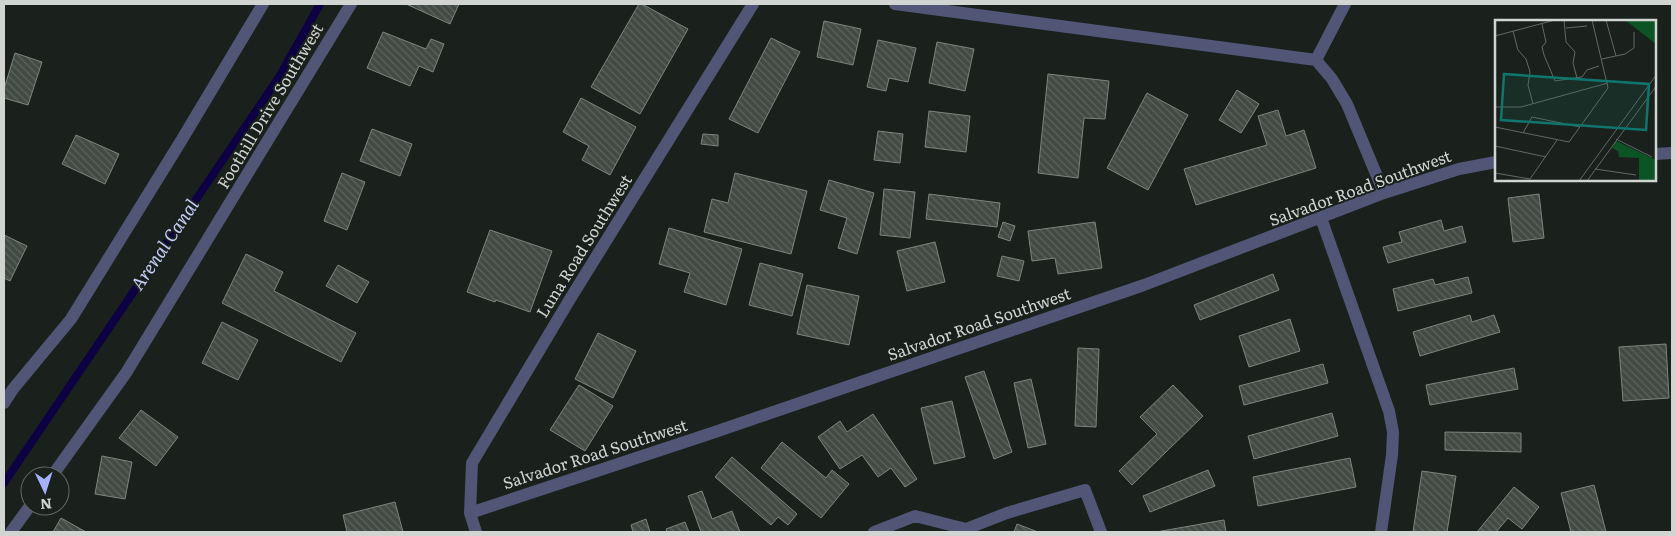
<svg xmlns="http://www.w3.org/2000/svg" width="1676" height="536" viewBox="0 0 1676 536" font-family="Literata,serif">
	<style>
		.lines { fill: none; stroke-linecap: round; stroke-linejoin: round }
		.stream { stroke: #0d0043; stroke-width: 8 }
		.building { fill: url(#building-back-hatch); stroke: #7d857e }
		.minor { stroke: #515677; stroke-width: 12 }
		.labels { text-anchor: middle; stroke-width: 4; stroke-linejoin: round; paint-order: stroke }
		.street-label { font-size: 16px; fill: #d1d5d2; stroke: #1a211c }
		.water-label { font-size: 18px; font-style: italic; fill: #c5ccf6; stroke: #1a211c }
		.inset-road { fill: none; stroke: #636965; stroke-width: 1 }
		.view { fill: #0f766e; fill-opacity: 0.15; stroke: #0f766e; stroke-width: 2.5 }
		.inset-edge { fill: none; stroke: #d1d5d2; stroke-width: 2.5 }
	</style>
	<defs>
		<pattern id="building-back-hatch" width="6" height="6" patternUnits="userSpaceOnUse" patternTransform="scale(1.25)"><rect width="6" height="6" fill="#424a44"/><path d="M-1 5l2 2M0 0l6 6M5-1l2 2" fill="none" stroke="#5c635e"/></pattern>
	</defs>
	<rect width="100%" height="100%" fill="#1a211c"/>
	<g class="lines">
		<!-- stream -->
		<path class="stream" d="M 4,483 L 279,77 L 320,4"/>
	</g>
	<!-- building -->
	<path class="building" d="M 406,4 L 459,4 L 450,24 Z
		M 639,4 L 642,4 L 688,29 L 640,114 L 591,87 Z
		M 824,21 L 861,29 L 853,65 L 817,57 Z
		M 383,32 L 426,49 L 431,39 L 444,44 L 433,72 L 419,66 L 410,86 L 367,68 Z
		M 771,38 L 800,52 L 758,133 L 729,119 Z
		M 878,40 L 916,48 L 908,82 L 889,78 L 886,91 L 867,87 Z
		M 937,42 L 974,49 L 965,91 L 929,83 Z
		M 15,53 L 42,62 L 28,105 L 4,98 L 4,89 Z
		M 1048,74 L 1109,81 L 1105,119 L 1084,118 L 1078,178 L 1038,173 Z
		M 1237,90 L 1259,104 L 1241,133 L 1219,120 Z
		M 1147,93 L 1188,115 L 1148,190 L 1107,168 Z
		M 581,98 L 636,127 L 610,175 L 582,160 L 589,146 L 563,132 Z
		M 1278,110 L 1286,136 L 1304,130 L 1316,168 L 1196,205 L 1184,169 L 1267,145 L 1258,116 Z
		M 929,111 L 970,116 L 966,152 L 925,147 Z
		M 372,129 L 412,144 L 400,176 L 360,161 Z
		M 878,131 L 903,134 L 900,163 L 874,160 Z
		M 703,134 L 718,135 L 718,146 L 701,144 Z
		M 76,135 L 119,154 L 105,184 L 62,164 Z
		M 342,173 L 365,182 L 347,230 L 324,221 Z
		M 735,173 L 807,191 L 791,254 L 704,232 L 712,199 L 728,203 Z
		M 829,180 L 874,193 L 857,254 L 838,248 L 847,218 L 820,210 Z
		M 884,189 L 915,192 L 910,238 L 880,235 Z
		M 929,194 L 1000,203 L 997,227 L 926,219 Z
		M 1539,194 L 1544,238 L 1513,242 L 1508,198 Z
		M 1441,220 L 1444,231 L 1462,226 L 1466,242 L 1388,263 L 1383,247 L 1402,242 L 1399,232 Z
		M 1003,222 L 1015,226 L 1010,241 L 998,237 Z
		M 1095,222 L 1102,268 L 1058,274 L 1055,258 L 1032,261 L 1028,231 Z
		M 669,228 L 742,249 L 726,305 L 684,292 L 690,273 L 659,264 Z
		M 490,230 L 552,251 L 530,312 L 496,300 L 495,302 L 467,292 Z
		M 4,235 L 27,246 L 10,281 L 4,278 Z
		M 935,242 L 945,282 L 907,291 L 897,251 Z
		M 246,254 L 283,272 L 274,291 L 356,333 L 341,362 L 222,303 Z
		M 1002,256 L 1024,261 L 1019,281 L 997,276 Z
		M 760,263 L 803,274 L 792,316 L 749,305 Z
		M 338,265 L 369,282 L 357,303 L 326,286 Z
		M 1273,274 L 1279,290 L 1200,320 L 1194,305 Z
		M 1468,277 L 1472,293 L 1398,311 L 1393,289 L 1433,279 L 1435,285 Z
		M 807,285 L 859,296 L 849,345 L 797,334 Z
		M 1470,315 L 1472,322 L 1494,315 L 1500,332 L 1420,356 L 1413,332 Z
		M 1290,319 L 1300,351 L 1249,367 L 1239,336 Z
		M 222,322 L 258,340 L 238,380 L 202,363 Z
		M 598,333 L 636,351 L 613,398 L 575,379 Z
		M 1666,344 L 1669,398 L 1623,401 L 1619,347 Z
		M 1078,348 L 1099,349 L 1096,427 L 1075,426 Z
		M 1323,364 L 1328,383 L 1244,405 L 1239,386 Z
		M 1514,368 L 1518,389 L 1430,405 L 1426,385 Z
		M 984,371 L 1012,452 L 994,459 L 965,377 Z
		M 1031,379 L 1046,444 L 1028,448 L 1014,383 Z
		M 579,385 L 613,406 L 585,451 L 550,430 Z
		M 1173,385 L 1203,416 L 1132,485 L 1119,471 L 1157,434 L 1140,417 Z
		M 952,401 L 965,457 L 934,464 L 921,408 Z
		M 141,410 L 178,437 L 156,466 L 119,438 Z
		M 1332,413 L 1338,436 L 1254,459 L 1248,436 Z
		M 873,414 L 917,479 L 905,487 L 891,468 L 878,477 L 862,455 L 840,469 L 818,437 L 840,421 L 847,432 Z
		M 1445,432 L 1521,433 L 1521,452 L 1445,450 Z
		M 782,442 L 826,478 L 832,470 L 849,484 L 821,518 L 761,468 Z
		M 102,456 L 132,462 L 125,499 L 95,494 Z
		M 732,457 L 797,514 L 788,525 L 778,517 L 771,525 L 715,477 Z
		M 1350,458 L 1356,487 L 1258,506 L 1253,477 Z
		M 1208,470 L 1215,486 L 1150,512 L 1143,496 Z
		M 1422,471 L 1456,476 L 1447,532 L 1413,532 Z
		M 1594,485 L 1606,532 L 1571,532 L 1561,493 Z
		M 1514,487 L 1539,507 L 1522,529 L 1508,518 L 1496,532 L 1477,532 Z
		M 702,491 L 712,519 L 732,511 L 740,532 L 701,532 L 688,496 Z
		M 395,502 L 403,532 L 347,532 L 343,515 Z
		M 61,518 L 86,532 L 53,532 Z
		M 646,519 L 650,532 L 633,532 L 631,525 Z
		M 1224,520 L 1226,532 L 1156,532 Z
		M 685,522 L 689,532 L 667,532 L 666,529 Z
		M 1017,524 L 1038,532 L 1014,532 Z"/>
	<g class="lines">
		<!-- minor -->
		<path class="minor" d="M 895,4 L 1316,60
			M 1316,60 L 1332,79 L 1347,104 L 1384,193
			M 1316,60 L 1345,4
			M 1655,154 L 1672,153
			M 1321,218 L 1389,411 L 1393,432 L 1392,455 L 1381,532
			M 4,403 L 13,389 L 71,319 L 181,141 L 263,4
			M 52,476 L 126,373 L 351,4
			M 470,513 L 715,432 L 1144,285 L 1384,193 L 1459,169 L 1496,162
			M 11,532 L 30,506
			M 476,532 L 470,513 L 472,463 L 570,299 L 753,4
			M 874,532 L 915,516 L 966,529 L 1007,513 L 1085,490 L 1101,532"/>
	</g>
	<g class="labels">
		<!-- street labels -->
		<g class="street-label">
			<text transform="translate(270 106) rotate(-59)" y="6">Foothill Drive Southwest</text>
			<text transform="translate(1360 188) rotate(-20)" y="6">Salvador Road Southwest</text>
			<text transform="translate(584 246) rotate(-58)" y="6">Luna Road Southwest</text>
			<text transform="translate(979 324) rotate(-19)" y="6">Salvador Road Southwest</text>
			<text transform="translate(595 454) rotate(-18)" y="6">Salvador Road Southwest</text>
		</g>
		<!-- water labels -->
		<g class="water-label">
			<text transform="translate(165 245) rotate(-56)" y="6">Arenal Canal</text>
		</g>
	</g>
	<!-- overview -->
	<g transform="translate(1495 20)">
		<rect width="161" height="161" fill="#1a211c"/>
		<path d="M 121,121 L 161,140 L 161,161 L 144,161 L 144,138 L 124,137 L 123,131 L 117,128 Z" fill="#0c5326"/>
		<path d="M 130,0 L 161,0 L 161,24 Z" fill="#0c5326"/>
		<path class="inset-road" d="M 69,0 L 71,22 L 80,32 L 78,43 L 82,58M 111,0 L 121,36M 47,4 L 51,22 L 47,27 L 49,35 L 60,61 L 87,57 L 92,50 L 104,46M 71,8 L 92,6M 18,11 L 23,30 L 31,39 L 35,52 L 33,65 L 38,84M 0,16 L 60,0M 107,39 L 130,34 L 139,28 L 139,12M 0,87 L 26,87 L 113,63M 37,97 L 85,107M 0,107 L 74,122 L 113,68 L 97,0M 28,113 L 37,97M 121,119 L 157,137M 0,126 L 51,137M 100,149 L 141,155M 0,153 L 35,159 L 62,120M 84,161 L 162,54M 92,161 L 162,65"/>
		<path class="view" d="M 9,54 L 154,64 L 151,110 L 6,100 Z"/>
		<rect width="161" height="161" class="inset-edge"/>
	</g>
	<!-- border -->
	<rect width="1676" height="536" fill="none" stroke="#d1d5d2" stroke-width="10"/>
	<!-- north arrow -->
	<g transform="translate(45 491) rotate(176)"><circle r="24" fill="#1a211c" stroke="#636965"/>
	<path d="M0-4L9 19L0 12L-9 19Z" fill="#a6b1fc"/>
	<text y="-8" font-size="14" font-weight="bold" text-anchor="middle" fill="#d1d5d2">N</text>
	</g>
</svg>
